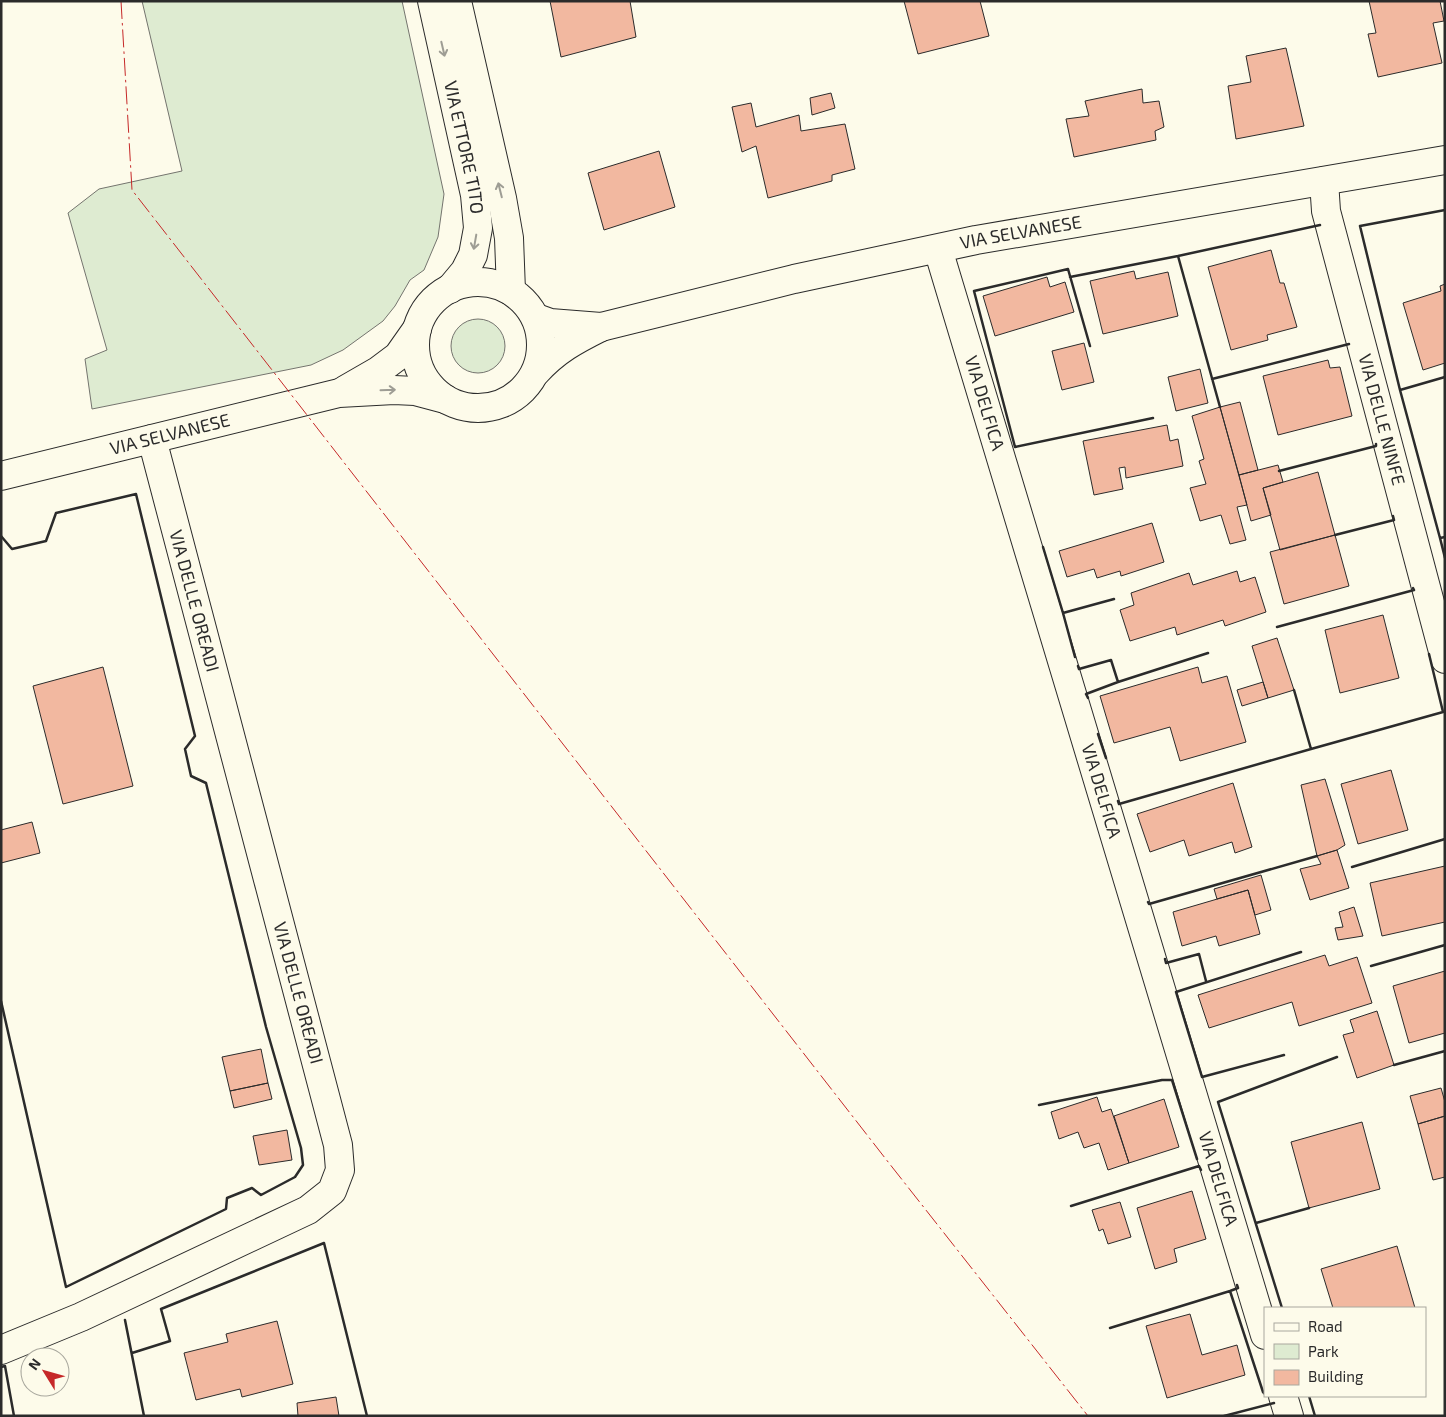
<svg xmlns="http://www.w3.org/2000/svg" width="1446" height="1417" viewBox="0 0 1446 1417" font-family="'Exo 2',sans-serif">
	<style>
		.green { fill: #deebd1; stroke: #74746e }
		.building { fill: #f2b8a0; stroke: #2b2b2b }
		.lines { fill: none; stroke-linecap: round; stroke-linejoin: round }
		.minor-casing { stroke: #2b2b2b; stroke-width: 30 }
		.tertiary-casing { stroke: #2b2b2b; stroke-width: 30 }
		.minor { stroke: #fdfbea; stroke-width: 28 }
		.tertiary { stroke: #fdfbea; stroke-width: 28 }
		.wall { stroke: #2b2b2b; stroke-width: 2.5 }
		.power { stroke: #c62828; stroke-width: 1; stroke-dasharray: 18 4 2.5 4; stroke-linecap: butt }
		.oneway { stroke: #9e9d94 }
		.labels { text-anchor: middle; stroke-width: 4; stroke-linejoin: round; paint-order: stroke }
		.street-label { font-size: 18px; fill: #2b2b2b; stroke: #fdfbea }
	</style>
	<rect width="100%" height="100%" fill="#fdfbea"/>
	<!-- green -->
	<path class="green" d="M 142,1 L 402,1 L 444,194 L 438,237 L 424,270 L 410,280 L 395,306 L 383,321 L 343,350 L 311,365 L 92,409 L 85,359 L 107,350 L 68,213 L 99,189 L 182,171 Z
		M451 346a27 27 0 1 1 54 0a27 27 0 1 1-54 0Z"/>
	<!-- building -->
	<path class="building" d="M 550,1 L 630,1 L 636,37 L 561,57 Z
		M 904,1 L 980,1 L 989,36 L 918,54 Z
		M 1369,1 L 1440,1 L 1444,21 L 1433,23 L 1442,63 L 1378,77 L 1368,34 L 1376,33 Z
		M 1286,48 L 1304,126 L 1236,139 L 1228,86 L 1251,82 L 1246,56 Z
		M 1142,89 L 1143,103 L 1159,101 L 1164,127 L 1155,131 L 1156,140 L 1074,157 L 1066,119 L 1089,116 L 1085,101 Z
		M 831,93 L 835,108 L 812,115 L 810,98 Z
		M 751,103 L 756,127 L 799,115 L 801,131 L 845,124 L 855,169 L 832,175 L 832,181 L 768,198 L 756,146 L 742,152 L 732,107 Z
		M 659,151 L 675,207 L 604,230 L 588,173 Z
		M 1271,250 L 1280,283 L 1284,283 L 1297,327 L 1267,335 L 1268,340 L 1231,350 L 1208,267 Z
		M 1134,271 L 1136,279 L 1168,272 L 1178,316 L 1103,334 L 1090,281 Z
		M 1047,277 L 1050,287 L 1065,282 L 1074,312 L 995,336 L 983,296 Z
		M 1445,284 L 1445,363 L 1423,370 L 1403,303 L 1441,291 L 1440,286 Z
		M 1084,343 L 1094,382 L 1062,390 L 1052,351 Z
		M 1328,360 L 1330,368 L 1340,367 L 1352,416 L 1278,435 L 1263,376 Z
		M 1200,369 L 1208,403 L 1176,411 L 1168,377 Z
		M 1240,402 L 1258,470 L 1239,475 L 1220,407 Z
		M 1220,407 L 1247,505 L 1237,507 L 1246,540 L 1230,544 L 1221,515 L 1200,521 L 1190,488 L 1206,484 L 1199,461 L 1204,459 L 1192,416 Z
		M 1167,425 L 1170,441 L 1178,439 L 1183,466 L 1126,478 L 1125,467 L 1119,468 L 1123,489 L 1094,495 L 1083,441 Z
		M 1278,465 L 1283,482 L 1263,488 L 1271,515 L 1251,521 L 1239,475 Z
		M 1318,472 L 1335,535 L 1280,550 L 1263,488 Z
		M 1152,523 L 1164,562 L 1121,576 L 1120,571 L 1097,578 L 1094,569 L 1067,577 L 1059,551 Z
		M 1335,535 L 1349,586 L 1284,604 L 1270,552 Z
		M 1237,571 L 1240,582 L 1255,577 L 1266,612 L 1225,626 L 1223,620 L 1177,635 L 1175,627 L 1130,641 L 1120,610 L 1134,605 L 1131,593 L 1189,573 L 1193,585 Z
		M 1383,615 L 1399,678 L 1340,693 L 1325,630 Z
		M 1277,638 L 1294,690 L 1268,698 L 1252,646 Z
		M 103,667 L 133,786 L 63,804 L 33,686 Z
		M 1198,667 L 1202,683 L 1227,676 L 1246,742 L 1180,761 L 1170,727 L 1114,743 L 1100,696 Z
		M 1263,682 L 1268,698 L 1242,706 L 1237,690 Z
		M 1391,770 L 1408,830 L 1358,844 L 1341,784 Z
		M 1325,779 L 1345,845 L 1337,850 L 1317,856 L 1301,785 Z
		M 1233,783 L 1252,847 L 1235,853 L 1232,842 L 1189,856 L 1184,840 L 1150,852 L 1137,814 Z
		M 32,822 L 40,853 L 1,863 L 1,830 Z
		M 1337,850 L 1349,888 L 1310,900 L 1300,869 L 1321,864 L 1317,856 Z
		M 1445,866 L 1445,922 L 1382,936 L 1370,883 Z
		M 1261,875 L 1271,910 L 1255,915 L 1248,890 L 1217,899 L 1214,889 Z
		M 1248,890 L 1260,934 L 1219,946 L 1216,936 L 1182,946 L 1173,912 Z
		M 1354,907 L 1363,936 L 1338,940 L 1335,928 L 1343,927 L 1339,912 Z
		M 1325,955 L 1329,966 L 1357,957 L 1372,1003 L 1299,1026 L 1292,1002 L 1209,1028 L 1198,995 Z
		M 1445,971 L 1445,1033 L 1409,1043 L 1393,986 Z
		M 1377,1011 L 1394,1065 L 1357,1078 L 1343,1035 L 1354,1032 L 1350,1020 Z
		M 261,1049 L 268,1083 L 230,1091 L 222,1057 Z
		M 268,1083 L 272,1099 L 234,1108 L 230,1091 Z
		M 1441,1088 L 1445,1102 L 1445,1116 L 1418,1124 L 1410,1096 Z
		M 1097,1097 L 1102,1112 L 1111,1109 L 1129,1163 L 1108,1170 L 1099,1143 L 1084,1148 L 1078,1132 L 1059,1139 L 1051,1112 Z
		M 1164,1099 L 1179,1147 L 1129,1163 L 1114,1116 Z
		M 1445,1116 L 1445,1177 L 1433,1180 L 1418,1124 Z
		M 1362,1122 L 1380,1189 L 1309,1208 L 1291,1142 Z
		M 287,1130 L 292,1160 L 259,1165 L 253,1136 Z
		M 1192,1191 L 1206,1239 L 1174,1249 L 1177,1262 L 1155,1269 L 1137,1208 Z
		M 1120,1202 L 1131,1237 L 1108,1244 L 1103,1229 L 1099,1231 L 1092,1210 Z
		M 1397,1246 L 1415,1308 L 1333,1308 L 1321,1269 Z
		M 1190,1314 L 1202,1355 L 1237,1345 L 1245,1375 L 1167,1398 L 1146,1326 Z
		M 277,1321 L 293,1384 L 242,1397 L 240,1389 L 196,1400 L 184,1353 L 228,1342 L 226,1334 Z
		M 336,1397 L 339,1416 L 298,1416 L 297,1403 Z"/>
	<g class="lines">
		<defs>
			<g id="minor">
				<path id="s1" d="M 1324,181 L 1326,211 L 1445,659"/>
				<path id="s2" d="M 938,249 L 1265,1335"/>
				<path d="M 1,1350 L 81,1317 L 308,1210 L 332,1191 L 340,1170 L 338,1145 L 152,439"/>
				<path d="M 1283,1396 L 1289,1416"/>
			</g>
			<g id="tertiary">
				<path id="s3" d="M 432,1 L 475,195 L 478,228 L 473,255 L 465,271 L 450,289"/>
				<path d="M 457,1 L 502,198 L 509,238 L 511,291"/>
				<circle cx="478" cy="345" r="63"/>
				<path d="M 536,318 L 550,323 L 601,327"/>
				<path id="s4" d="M 536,372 C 556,350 575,340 601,327 L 794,279 L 976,240 L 1445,160"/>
				<path d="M 345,390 L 378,371 L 398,356 L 417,329"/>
				<path id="s5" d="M 1,476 L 339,393 L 394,390 L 415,391 L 445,399"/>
			</g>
		</defs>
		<!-- minor casing -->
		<use href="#minor" class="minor-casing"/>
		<!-- tertiary casing -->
		<use href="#tertiary" class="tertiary-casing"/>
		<!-- minor -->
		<use href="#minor" class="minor"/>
		<!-- tertiary -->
		<use href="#tertiary" class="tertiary"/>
		<!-- wall -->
		<path class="wall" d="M 1445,210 L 1360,226 L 1400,390 L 1445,377
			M 1178,256 L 1320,225
			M 1070,277 L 1178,256 L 1220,407
			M 1090,346 L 1068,269 L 974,291 L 1015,447 L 1153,418
			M 1212,379 L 1349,344
			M 1400,390 L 1440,538 L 1445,537
			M 1279,471 L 1376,446 L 1376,444
			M 1335,535 L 1394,520 L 1393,516
			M 1,536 L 12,549 L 46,541 L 56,513 L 136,494 L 195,736 L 185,749 L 191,776 L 206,783 L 266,1027 L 301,1148 L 303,1165 L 295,1177 L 261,1195 L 252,1188 L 227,1198 L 226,1209 L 66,1287 L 1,1001
			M 1440,538 L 1445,558
			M 1043,547 L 1063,613 L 1114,599
			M 1063,613 L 1075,657
			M 1277,627 L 1414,590 L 1413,588
			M 1078,666 L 1079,669 L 1111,660 L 1118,682
			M 1088,698 L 1086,694 L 1118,682 L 1208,653
			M 1098,734 L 1106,758
			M 1311,749 L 1443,712 L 1429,654
			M 1118,801 L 1119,804 L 1311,749 L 1294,690
			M 1352,867 L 1445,839
			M 1148,902 L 1149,904 L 1317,856
			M 1165,959 L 1166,963 L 1199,954 L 1206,981
			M 1371,966 L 1445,945
			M 1284,1055 L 1202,1077 L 1176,992 L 1301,952
			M 1394,1065 L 1445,1051
			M 1039,1105 L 1162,1080 L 1172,1080 L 1197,1159
			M 1071,1206 L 1199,1166 L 1201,1170
			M 1256,1223 L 1309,1208
			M 1230,1291 L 1263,1392 L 1265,1394
			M 1282,1308 L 1218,1102 L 1337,1057
			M 125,1320 L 144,1416
			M 1110,1328 L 1230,1291 L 1238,1288 L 1237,1285
			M 132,1353 L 170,1341 L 161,1309 L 324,1243 L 367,1416
			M 1,1367 L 5,1366 L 14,1416
			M 1309,1396 L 1315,1416
			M 1224,1416 L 1274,1403"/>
		<!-- power -->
		<path class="power" d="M 121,1 L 132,190 L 885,1158 L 1088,1416"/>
	</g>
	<!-- one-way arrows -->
	<defs><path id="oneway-shaft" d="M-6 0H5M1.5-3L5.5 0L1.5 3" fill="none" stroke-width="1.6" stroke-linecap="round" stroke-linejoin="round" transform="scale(1.25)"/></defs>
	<g class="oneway">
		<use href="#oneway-shaft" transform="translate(443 49) rotate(77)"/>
		<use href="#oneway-shaft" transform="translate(500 190) rotate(-104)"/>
		<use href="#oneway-shaft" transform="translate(475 242) rotate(100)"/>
		<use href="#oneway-shaft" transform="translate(388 390) rotate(-2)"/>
	</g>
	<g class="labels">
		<!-- street labels -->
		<g class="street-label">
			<text dy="6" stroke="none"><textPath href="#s3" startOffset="150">VIA ETTORE TITO</textPath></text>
			<text dy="6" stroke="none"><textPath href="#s4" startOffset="510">VIA SELVANESE</textPath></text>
			<text dy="6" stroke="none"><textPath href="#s2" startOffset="161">VIA DELFICA</textPath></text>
			<text dy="6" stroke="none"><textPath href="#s1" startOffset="246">VIA DELLE NINFE</textPath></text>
			<text dy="6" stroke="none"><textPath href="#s5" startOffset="174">VIA SELVANESE</textPath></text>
			<text transform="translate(194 601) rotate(75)" y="6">VIA DELLE OREADI</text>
			<text dy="6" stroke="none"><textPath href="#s2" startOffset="566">VIA DELFICA</textPath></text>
			<text transform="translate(298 993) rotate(75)" y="6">VIA DELLE OREADI</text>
			<text dy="6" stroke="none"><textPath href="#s2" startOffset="971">VIA DELFICA</textPath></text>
		</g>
	</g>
	<!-- border -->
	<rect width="1446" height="1417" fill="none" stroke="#2b2b2b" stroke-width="5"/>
	<!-- legend -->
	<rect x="1264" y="1307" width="162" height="90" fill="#fdfbea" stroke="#a9a89e"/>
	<rect x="1274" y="1323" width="25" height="8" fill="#fdfbea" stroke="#a9a89e"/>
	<text x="1308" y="1332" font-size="15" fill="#2b2b2b">Road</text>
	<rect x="1274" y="1344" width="25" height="15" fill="#deebd1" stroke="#a9a89e"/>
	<text x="1308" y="1357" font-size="15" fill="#2b2b2b">Park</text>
	<rect x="1274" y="1370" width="25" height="15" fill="#f2b8a0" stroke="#a9a89e"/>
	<text x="1308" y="1382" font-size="15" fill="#2b2b2b">Building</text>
	<!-- north arrow -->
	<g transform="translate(45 1372) rotate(307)"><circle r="24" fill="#fdfbea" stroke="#a9a89e"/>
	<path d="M0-4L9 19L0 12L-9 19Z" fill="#c62828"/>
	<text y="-8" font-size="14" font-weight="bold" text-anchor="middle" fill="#2b2b2b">N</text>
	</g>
</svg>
